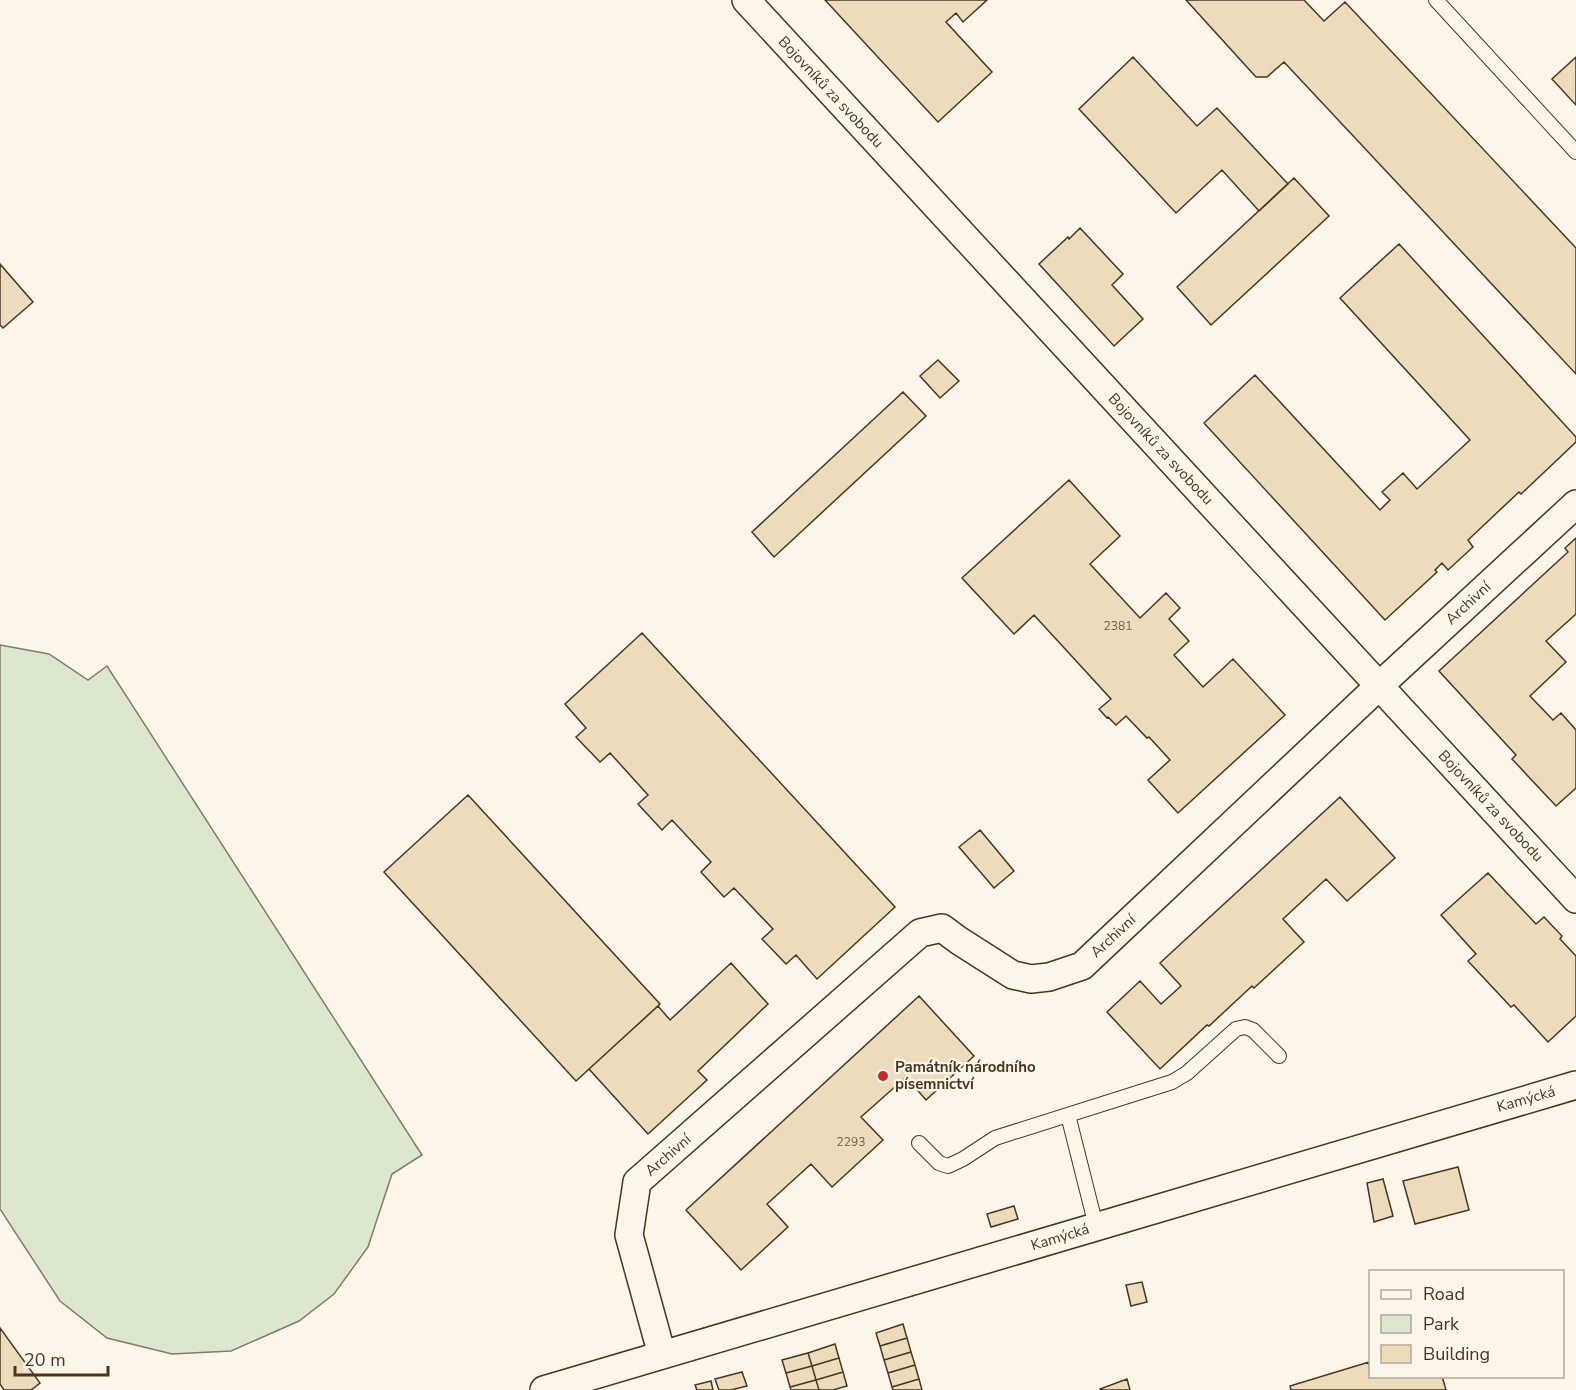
<svg xmlns="http://www.w3.org/2000/svg" width="1576" height="1390" viewBox="0 0 1576 1390" font-family="'Nunito Sans',sans-serif">
	<style>
		.green { fill: #dce7d0; stroke: #887966; stroke-width: 1.5 }
		.building { fill: #ecdcbc; stroke: #4a3520; stroke-width: 1.5 }
		.lines { fill: none; stroke-linecap: round; stroke-linejoin: round }
		.lane-casing { stroke: #4a3520; stroke-width: 16 }
		.street-casing { stroke: #4a3520; stroke-width: 30 }
		.lane { stroke: #fbf6e9; stroke-width: 14 }
		.street { stroke: #fbf6e9; stroke-width: 27 }
		.poi-dot { fill: #c62828; stroke: #fbf6e9; stroke-width: 2 }
		.labels { text-anchor: middle; stroke-width: 4.5; stroke-linejoin: round; paint-order: stroke }
		.number-label { font-size: 12px; fill: #725f47 }
		.street-label { font-size: 15px; fill: #4a3520; stroke: #fbf6e9 }
		.poi-label { font-size: 15px; font-weight: bold; fill: #4a3520; stroke: #fbf6e9; text-anchor: start }
	</style>
	<rect width="100%" height="100%" fill="#fbf6e9"/>
	<!-- green -->
	<path class="green" d="M 0,645 L 49,654 L 88,680 L 107,666 L 422,1155 L 392,1174 L 368,1247 L 334,1294 L 299,1321 L 231,1351 L 172,1354 L 107,1338 L 60,1301 L 0,1209 Z"/>
	<!-- building -->
	<path class="building" d="M 825,0 L 987,0 L 963,22 L 956,13 L 946,22 L 992,72 L 938,122 Z
		M 1186,0 L 1304,0 L 1324,21 L 1345,2 L 1576,248 L 1576,374 L 1284,62 L 1267,77 L 1256,77 Z
		M 1133,57 L 1197,126 L 1217,108 L 1288,184 L 1259,211 L 1222,170 L 1176,213 L 1079,109 Z
		M 1576,57 L 1576,105 L 1552,79 Z
		M 1294,178 L 1329,216 L 1211,325 L 1177,287 Z
		M 1080,228 L 1123,274 L 1112,285 L 1143,319 L 1114,346 L 1039,264 L 1068,237 L 1069,239 Z
		M 1399,244 L 1576,437 L 1576,442 L 1521,494 L 1519,492 L 1468,540 L 1473,547 L 1448,570 L 1442,563 L 1435,570 L 1437,572 L 1385,620 L 1204,423 L 1255,375 L 1380,510 L 1390,500 L 1382,492 L 1403,473 L 1417,489 L 1470,440 L 1340,298 Z
		M 0,264 L 33,302 L 3,328 L 0,325 Z
		M 938,360 L 959,381 L 940,398 L 920,376 Z
		M 903,392 L 926,416 L 774,557 L 752,532 Z
		M 1069,480 L 1120,536 L 1090,564 L 1140,618 L 1166,593 L 1180,608 L 1169,619 L 1189,641 L 1174,655 L 1203,687 L 1233,659 L 1285,715 L 1178,813 L 1148,780 L 1170,760 L 1149,737 L 1147,738 L 1126,716 L 1116,725 L 1108,717 L 1107,718 L 1099,709 L 1111,699 L 1034,615 L 1014,634 L 962,578 Z
		M 1576,538 L 1576,614 L 1546,641 L 1566,662 L 1530,696 L 1553,720 L 1561,713 L 1576,730 L 1576,788 L 1556,806 L 1512,759 L 1516,755 L 1439,671 L 1568,552 L 1565,548 Z
		M 642,633 L 895,907 L 817,979 L 796,955 L 786,964 L 762,939 L 773,929 L 734,888 L 724,897 L 701,872 L 711,862 L 672,820 L 662,830 L 638,804 L 648,795 L 610,753 L 600,762 L 576,737 L 586,728 L 565,704 Z
		M 468,795 L 660,1004 L 576,1081 L 384,872 Z
		M 1340,797 L 1395,858 L 1347,901 L 1326,879 L 1283,919 L 1304,942 L 1254,988 L 1252,986 L 1209,1026 L 1207,1025 L 1160,1069 L 1107,1012 L 1140,981 L 1161,1004 L 1181,986 L 1160,963 Z
		M 980,830 L 1014,871 L 994,888 L 959,847 Z
		M 1488,873 L 1536,924 L 1544,917 L 1562,936 L 1560,939 L 1576,956 L 1576,1016 L 1548,1042 L 1514,1005 L 1511,1007 L 1468,961 L 1476,954 L 1441,915 Z
		M 731,963 L 768,1004 L 698,1071 L 707,1080 L 648,1134 L 589,1069 L 658,1006 L 670,1020 Z
		M 919,996 L 974,1056 L 926,1100 L 906,1077 L 861,1117 L 883,1140 L 832,1187 L 811,1164 L 767,1204 L 788,1227 L 741,1270 L 686,1210 Z
		M 1458,1167 L 1469,1210 L 1415,1224 L 1403,1181 Z
		M 1383,1179 L 1393,1216 L 1374,1222 L 1367,1183 Z
		M 1014,1206 L 1018,1219 L 991,1227 L 987,1214 Z
		M 1142,1282 L 1147,1302 L 1131,1306 L 1126,1285 Z
		M 903,1324 L 907,1338 L 880,1346 L 876,1333 Z
		M 0,1328 L 40,1383 L 31,1390 L 4,1390 L 0,1384 Z
		M 907,1338 L 911,1352 L 884,1360 L 880,1346 Z
		M 835,1344 L 839,1358 L 812,1366 L 808,1353 Z
		M 911,1352 L 915,1365 L 888,1373 L 884,1360 Z
		M 808,1353 L 812,1366 L 786,1373 L 782,1360 Z
		M 839,1358 L 843,1372 L 816,1380 L 812,1366 Z
		M 1369,1362 L 1370,1376 L 1442,1376 L 1446,1390 L 1291,1390 L 1290,1386 Z
		M 915,1365 L 919,1379 L 892,1387 L 888,1373 Z
		M 812,1366 L 816,1380 L 790,1387 L 786,1373 Z
		M 742,1372 L 747,1386 L 731,1390 L 719,1390 L 715,1379 Z
		M 843,1372 L 847,1386 L 833,1390 L 819,1390 L 816,1380 Z
		M 919,1379 L 922,1390 L 893,1390 L 892,1387 Z
		M 1127,1379 L 1130,1390 L 1100,1390 L 1100,1389 Z
		M 816,1380 L 819,1390 L 791,1390 L 790,1387 Z
		M 711,1381 L 713,1390 L 697,1390 L 695,1385 Z"/>
	<g class="lines">
		<defs>
			<path id="lane" d="M 1436,0 L 1576,152
				M 1068,1115 L 1096,1226
				M 919,1143 L 939,1163 L 948,1166 L 963,1159 L 995,1138 L 1172,1082 L 1187,1073 L 1236,1029 L 1245,1027 L 1253,1030 L 1279,1056"/>
			<path id="street" d="M 746,0 L 1576,899
				M 662,1355 L 629,1235 L 637,1182 L 920,933 L 942,928 L 958,940 L 1013,975 L 1031,979 L 1049,977 L 1082,966 L 1379,686 L 1576,504
				M 544,1390 L 1576,1085"/>
		</defs>
		<!-- lane casing -->
		<use href="#lane" class="lane-casing"/>
		<!-- street casing -->
		<use href="#street" class="street-casing"/>
		<!-- lane -->
		<use href="#lane" class="lane"/>
		<!-- street -->
		<use href="#street" class="street"/>
	</g>
	<!-- markers -->
	<circle class="poi-dot" cx="883" cy="1076" r="6"/>
	<g class="labels">
		<!-- number labels -->
		<g class="number-label">
			<text x="1118" y="630">2381</text>
			<text x="851" y="1146">2293</text>
		</g>
		<!-- street labels -->
		<g class="street-label">
			<text transform="translate(831 92) rotate(47)" y="5">Bojovníků za svobodu</text>
			<text transform="translate(1161 449) rotate(47)" y="5">Bojovníků za svobodu</text>
			<text transform="translate(1468 603) rotate(-43)" y="5">Archivní</text>
			<text transform="translate(1491 806) rotate(47)" y="5">Bojovníků za svobodu</text>
			<text transform="translate(1113 936) rotate(-43)" y="5">Archivní</text>
			<text transform="translate(1526 1099) rotate(-16)" y="5">Kamýcká</text>
			<text transform="translate(668 1155) rotate(-41)" y="5">Archivní</text>
			<text transform="translate(1060 1237) rotate(-17)" y="5">Kamýcká</text>
		</g>
		<!-- poi labels -->
		<g class="poi-label">
			<text x="895" y="1072">Památník národního<tspan x="895" dy="17">písemnictví</tspan></text>
		</g>
	</g>
	<!-- legend -->
	<rect x="1369" y="1270" width="195" height="108" fill="#fbf6e9" stroke="#b4a999" stroke-width="1.5"/>
	<rect x="1381" y="1290" width="30" height="9" fill="#fbf6e9" stroke="#b4a999" stroke-width="1.5"/>
	<text x="1423" y="1300" font-size="18" fill="#4a3520">Road</text>
	<rect x="1381" y="1315" width="30" height="18" fill="#dce7d0" stroke="#b4a999" stroke-width="1.5"/>
	<text x="1423" y="1330" font-size="18" fill="#4a3520">Park</text>
	<rect x="1381" y="1345" width="30" height="18" fill="#ecdcbc" stroke="#b4a999" stroke-width="1.5"/>
	<text x="1423" y="1360" font-size="18" fill="#4a3520">Building</text>
	<!-- scale -->
	<path d="M15 1366v9h93v-9" fill="none" stroke="#4a3520" stroke-width="3"/>
	<text x="24" y="1366" font-size="18" fill="#4a3520" stroke="#fbf6e9" stroke-width="4.5" paint-order="stroke">20 m</text>
</svg>
